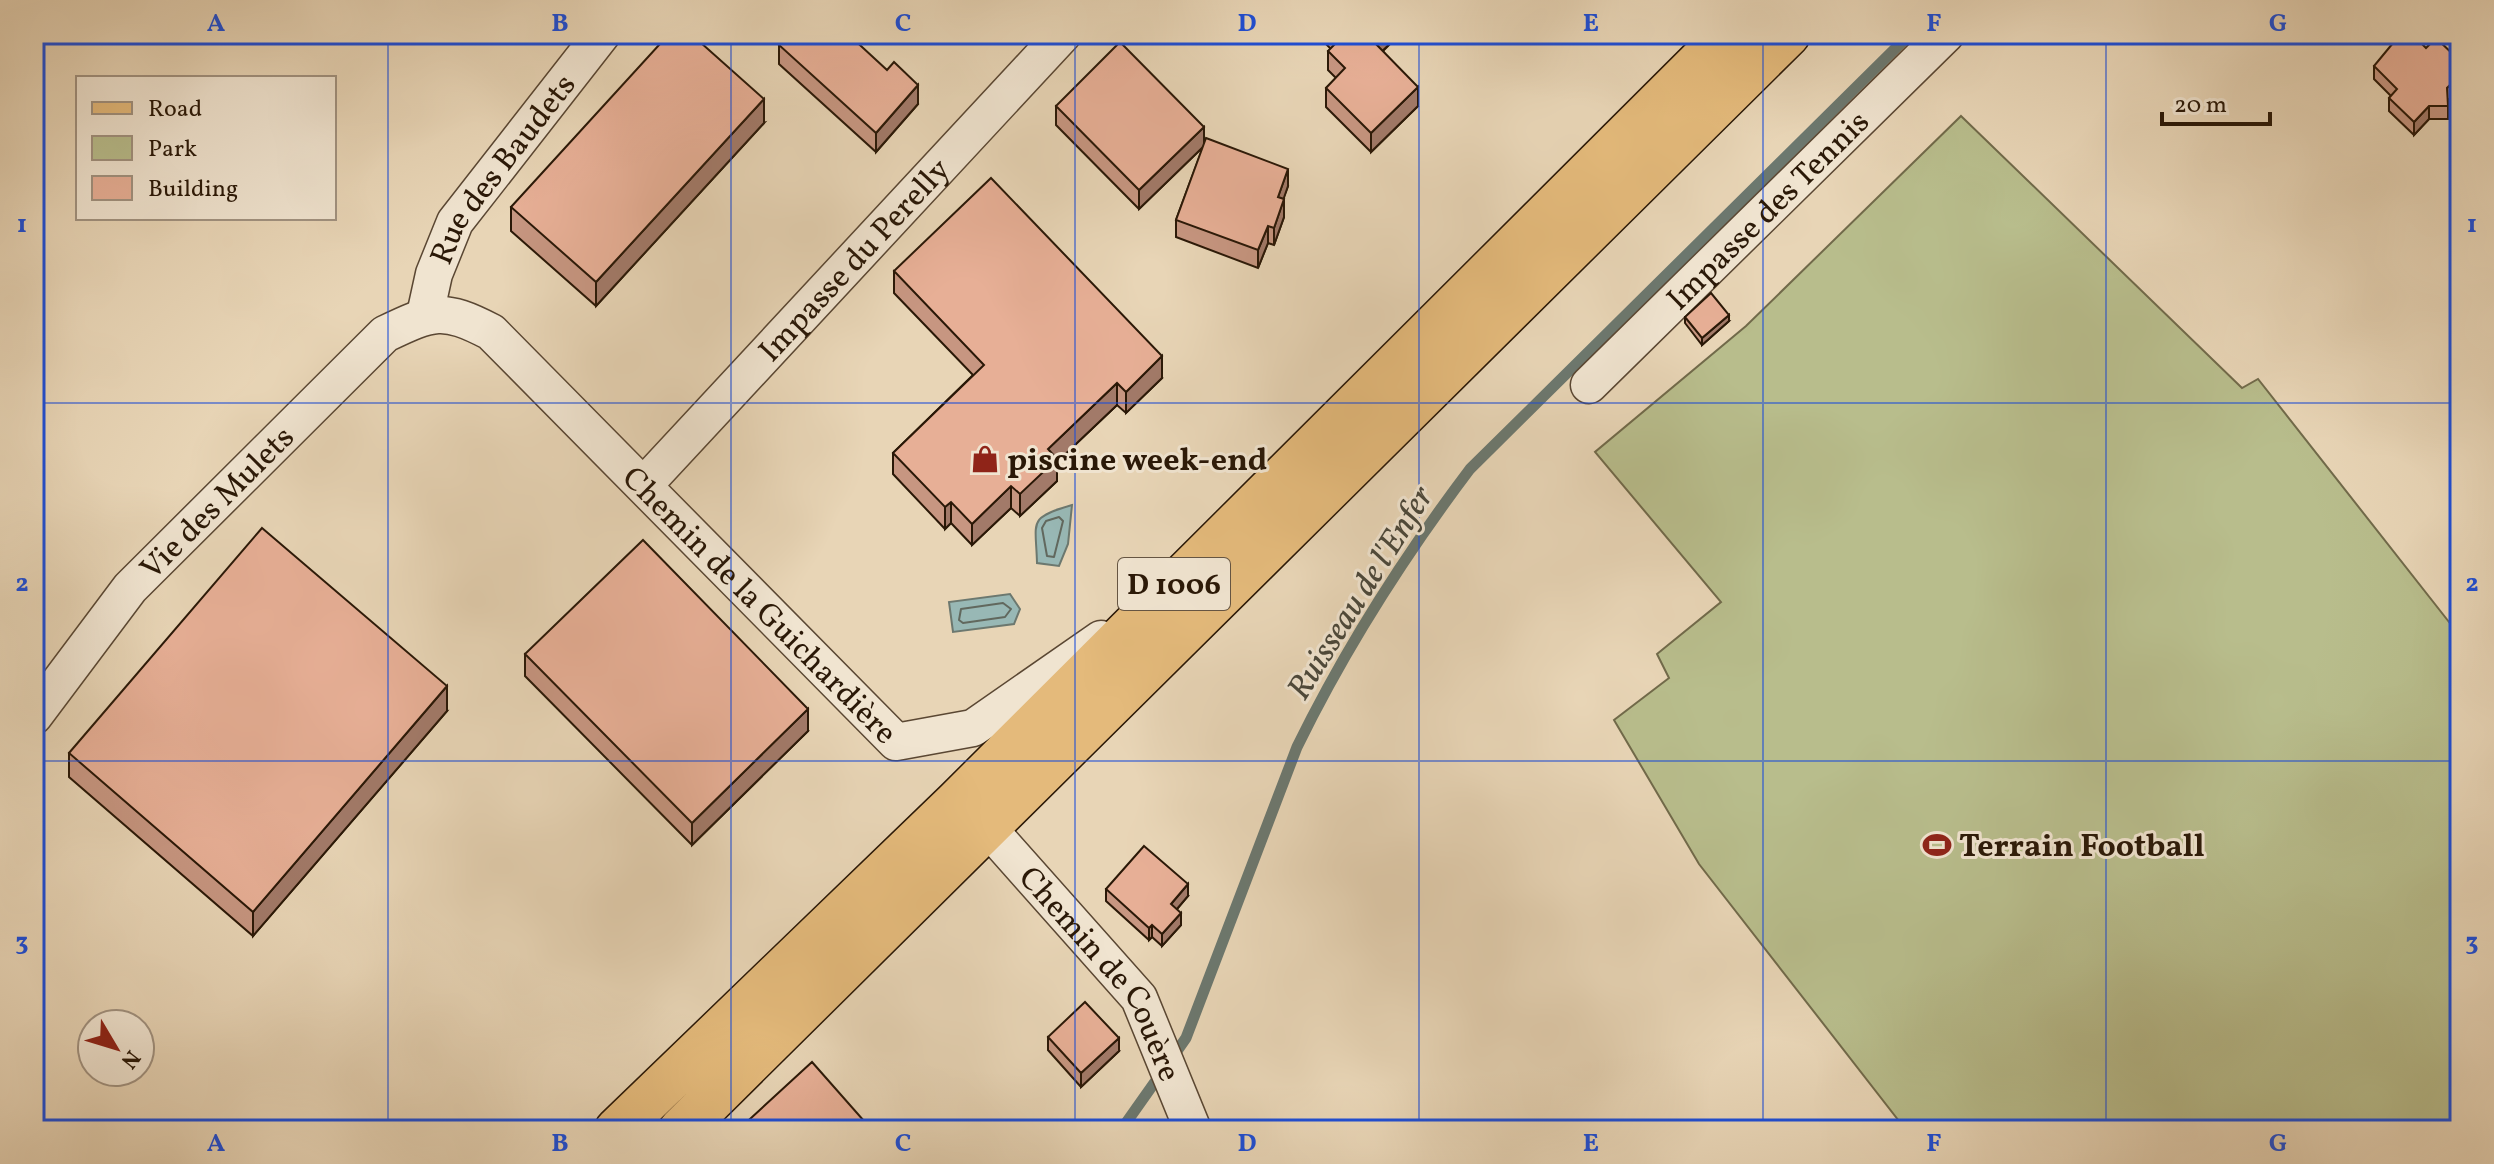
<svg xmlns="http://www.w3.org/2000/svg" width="2494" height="1164" viewBox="0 0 2494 1164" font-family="Vollkorn,serif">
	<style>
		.green { fill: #b8bd8c; stroke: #716a4a; stroke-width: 2 }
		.water { fill: #98b8b5; stroke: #6c786f; stroke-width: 2 }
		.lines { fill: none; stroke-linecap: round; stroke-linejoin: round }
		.shore { stroke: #61685e; stroke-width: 2 }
		.stream { stroke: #6c786f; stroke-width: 11 }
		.street-casing { stroke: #5a4733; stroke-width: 39 }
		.primary-casing { stroke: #2a1807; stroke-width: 47 }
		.street { stroke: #f0e4d0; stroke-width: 36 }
		.primary { stroke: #e4ba7b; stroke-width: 44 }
		.wall { fill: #c79681; stroke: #2a1807; stroke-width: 2 }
		.shaded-wall { fill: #a27a69; stroke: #2a1807; stroke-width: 2 }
		.building { fill: #e7af96; stroke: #2a1807; stroke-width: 2 }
		.grid { fill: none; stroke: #1d4ed8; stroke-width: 2; stroke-opacity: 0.55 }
		.labels { text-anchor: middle; stroke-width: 6; stroke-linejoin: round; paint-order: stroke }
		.shield { fill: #f0e4d0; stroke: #655543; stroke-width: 2 }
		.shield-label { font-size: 30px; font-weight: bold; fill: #2a1807 }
		.street-label { font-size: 32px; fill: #2a1807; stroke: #f0e4d0 }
		.poi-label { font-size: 32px; font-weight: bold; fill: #2a1807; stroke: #f0e4d0; text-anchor: start }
		.water-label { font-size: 34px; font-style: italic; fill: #4b483b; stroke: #f0e4d0 }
		.neatline { fill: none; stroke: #1d4ed8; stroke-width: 3 }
		.grid-label { font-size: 26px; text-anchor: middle; font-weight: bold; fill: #1d4ed8 }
	</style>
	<rect width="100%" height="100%" fill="#e8d5b6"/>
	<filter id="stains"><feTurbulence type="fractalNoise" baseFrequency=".0025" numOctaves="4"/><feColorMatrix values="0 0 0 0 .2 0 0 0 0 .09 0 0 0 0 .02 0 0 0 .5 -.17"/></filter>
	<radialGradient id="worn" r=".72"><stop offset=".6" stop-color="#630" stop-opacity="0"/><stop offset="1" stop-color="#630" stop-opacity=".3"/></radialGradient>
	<!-- green -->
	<path class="green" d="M 1961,116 L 2242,388 L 2258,379 L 2460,636 L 2460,1130 L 1906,1130 L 1699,864 L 1614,720 L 1669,678 L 1657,654 L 1721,602 L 1595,452 L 1746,326 Z"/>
	<!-- water -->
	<path class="water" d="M 1072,505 L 1068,544 L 1059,566 L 1037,563 C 1036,521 1027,518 1072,505 Z
		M 1010,594 L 1020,609 L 1014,624 L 953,632 L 949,602 Z"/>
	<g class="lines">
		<!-- shore -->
		<path class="shore" d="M 1059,517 L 1063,521 L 1054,557 L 1047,556 L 1042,528 L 1046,521 Z
			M 1003,603 L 1011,609 L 1005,617 L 963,623 L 959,620 L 961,609 Z"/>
		<!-- stream -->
		<path class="stream" d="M 1172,1058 L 1186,1038 L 1297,747 C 1345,649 1405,555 1470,469 L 1910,34
			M 1121,1130 L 1162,1072"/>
		<defs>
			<g id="street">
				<path id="s1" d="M 425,315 L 434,274 L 455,222 L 602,34"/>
				<path id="s2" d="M 1589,385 L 1946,34"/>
				<path id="s3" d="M 644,485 L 1063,34"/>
				<path id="s4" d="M 34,716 L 130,588 L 385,334 C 433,311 443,307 491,332 L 896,742 L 973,728 L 1101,639"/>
				<path id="s5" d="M 988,828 L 1139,998 L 1193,1130"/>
			</g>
			<path id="primary" d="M 617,1130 L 957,802 L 1728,34
				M 681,1130 L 1788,34"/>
		</defs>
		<!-- street casing -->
		<use href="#street" class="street-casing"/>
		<!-- primary casing -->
		<use href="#primary" class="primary-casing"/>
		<!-- street -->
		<use href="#street" class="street"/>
		<!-- primary -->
		<use href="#primary" class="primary"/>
	</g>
	<!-- wall -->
	<path class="wall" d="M 1316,34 L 1400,34 L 1383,51 L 1418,106 L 1371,152 L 1326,107 L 1326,88 L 1336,78 L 1328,70 L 1328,51 L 1331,49 Z
		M 779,45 L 887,70 L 918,104 L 876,152 L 779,64 Z
		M 2426,48 L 2460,61 L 2460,88 L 2448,101 L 2448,119 L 2429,119 L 2414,135 L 2389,111 L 2389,98 L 2391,96 L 2374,79 L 2374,66 Z
		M 1056,106 L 1204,144 L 1288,186 L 1283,199 L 1284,217 L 1274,245 L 1268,243 L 1258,268 L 1176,237 L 1176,220 L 1203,147 L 1139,209 L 1056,125 Z
		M 764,123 L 596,306 L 511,231 L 511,207 Z
		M 894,271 L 1162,378 L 1126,413 L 1117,405 L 1057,462 L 1057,481 L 1020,516 L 1011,508 L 972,545 L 951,523 L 945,529 L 893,474 L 893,453 L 973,375 L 894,293 Z
		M 1685,317 L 1729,321 L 1702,345 L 1685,323 Z
		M 525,654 L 808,731 L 692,845 L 525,676 Z
		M 447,711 L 253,936 L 69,777 L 69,753 Z
		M 1106,889 L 1188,896 L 1177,909 L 1181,925 L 1162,946 L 1152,937 L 1149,940 L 1106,901 Z
		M 1048,1037 L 1119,1051 L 1081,1087 L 1048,1050 Z"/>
	<!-- shaded-wall -->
	<path class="shaded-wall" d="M 1381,34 L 1400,34 L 1373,60 L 1373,41 Z
		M 2460,75 L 2460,88 L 2447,101 L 2447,88 Z
		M 918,85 L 918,104 L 876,152 L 876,133 Z
		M 1418,87 L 1418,106 L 1371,152 L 1371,133 Z
		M 764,99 L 764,123 L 596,306 L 596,282 Z
		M 2429,106 L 2429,119 L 2414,135 L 2414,122 Z
		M 1204,127 L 1204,146 L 1139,209 L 1139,190 Z
		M 1288,169 L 1288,186 L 1278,215 L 1278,197 Z
		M 1284,199 L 1284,217 L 1274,245 L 1274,228 Z
		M 1268,226 L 1268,243 L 1258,268 L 1258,250 Z
		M 1729,315 L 1729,321 L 1702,345 L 1702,338 Z
		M 1162,356 L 1162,378 L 1126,413 L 1126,392 Z
		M 1117,383 L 1117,405 L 1057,462 L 1057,481 L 1020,516 L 1020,494 L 1048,449 Z
		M 1011,486 L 1011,508 L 972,545 L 972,524 Z
		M 951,502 L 951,523 L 945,529 L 945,507 Z
		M 447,686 L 447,711 L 253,936 L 253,912 Z
		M 808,709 L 808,731 L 692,845 L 692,823 Z
		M 1188,884 L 1188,896 L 1171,916 L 1171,904 Z
		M 1181,913 L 1181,925 L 1162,946 L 1162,934 Z
		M 1152,925 L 1152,937 L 1149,940 L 1149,928 Z
		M 1119,1038 L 1119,1051 L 1081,1087 L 1081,1073 Z"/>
	<!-- building -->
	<path class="building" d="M 669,34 L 691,34 L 764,99 L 596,282 L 511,207 Z
		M 788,34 L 848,34 L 887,70 L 894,62 L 918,85 L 876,133 L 779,45 Z
		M 1335,34 L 1381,34 L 1373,41 L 1418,87 L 1371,133 L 1326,88 L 1345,68 L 1328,51 L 1340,39 Z
		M 2412,34 L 2426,48 L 2436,38 L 2460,61 L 2460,75 L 2447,88 L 2448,106 L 2429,106 L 2414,122 L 2389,98 L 2397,89 L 2374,66 L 2398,37 Z
		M 1120,42 L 1204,127 L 1139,190 L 1056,106 Z
		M 1206,138 L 1288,169 L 1278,197 L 1284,199 L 1274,228 L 1268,226 L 1258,250 L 1176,220 Z
		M 991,178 L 1162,356 L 1126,392 L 1117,383 L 1048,449 L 1057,459 L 1020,494 L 1011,486 L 972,524 L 951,502 L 945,507 L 893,453 L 984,365 L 894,271 Z
		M 1711,293 L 1729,315 L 1702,338 L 1685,317 Z
		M 262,528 L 447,686 L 253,912 L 69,753 Z
		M 643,540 L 808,709 L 692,823 L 525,654 Z
		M 1144,846 L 1188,884 L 1171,904 L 1181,913 L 1162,934 L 1152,925 L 1149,928 L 1106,889 Z
		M 1085,1002 L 1119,1038 L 1081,1073 L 1048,1037 Z
		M 812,1062 L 872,1130 L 738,1130 Z"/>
	<!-- grid -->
	<path class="grid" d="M 388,34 L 388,1130M 731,34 L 731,1130M 1075,34 L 1075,1130M 1419,34 L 1419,1130M 1763,34 L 1763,1130M 2106,34 L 2106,1130M 34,403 L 2460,403M 34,761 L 2460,761"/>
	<!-- icons -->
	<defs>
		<symbol id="shop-bare" viewBox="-9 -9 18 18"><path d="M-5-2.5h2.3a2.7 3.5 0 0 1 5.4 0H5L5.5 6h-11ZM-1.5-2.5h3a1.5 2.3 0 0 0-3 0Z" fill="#8f2418" stroke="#f0e4d0" stroke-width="2.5" paint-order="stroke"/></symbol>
		<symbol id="stadium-bare" viewBox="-9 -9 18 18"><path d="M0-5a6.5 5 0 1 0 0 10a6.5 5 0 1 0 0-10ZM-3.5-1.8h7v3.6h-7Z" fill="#8f2418" stroke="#f0e4d0" stroke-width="2.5" paint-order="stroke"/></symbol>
	</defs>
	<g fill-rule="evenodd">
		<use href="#shop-bare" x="965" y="439" width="40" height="40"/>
		<use href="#stadium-bare" x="1917" y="825" width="40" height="40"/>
	</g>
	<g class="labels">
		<!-- shield labels -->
		<rect class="shield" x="1118" y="558" width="112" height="52" rx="6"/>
		<g class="shield-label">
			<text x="1174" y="594">D 1006</text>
		</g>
		<!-- street labels -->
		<g class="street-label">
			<text dy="11" stroke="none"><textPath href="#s1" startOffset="168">Rue des Baudets</textPath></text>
			<text dy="11" stroke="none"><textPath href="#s2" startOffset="250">Impasse des Tennis</textPath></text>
			<text dy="11" stroke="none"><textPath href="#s3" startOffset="308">Impasse du Perelly</textPath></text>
			<text dy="11" stroke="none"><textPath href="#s4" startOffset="282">Vie des Mulets</textPath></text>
			<text dy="11" stroke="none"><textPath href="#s4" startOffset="1016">Chemin de la Guichardière</textPath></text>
			<text dy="11" stroke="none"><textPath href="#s5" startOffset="186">Chemin de Couère</textPath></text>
		</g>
		<!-- poi labels -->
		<g class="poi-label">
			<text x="1007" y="470">piscine week-end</text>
			<text x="1959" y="856">Terrain Football</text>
		</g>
		<!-- water labels -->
		<g class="water-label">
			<text transform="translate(1359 592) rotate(-58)" y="12">Ruisseau de l'Enfer</text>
		</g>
	</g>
	<!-- margin -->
	<rect width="2494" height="1164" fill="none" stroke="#e8d5b6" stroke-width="88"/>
	<!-- legend -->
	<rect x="76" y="76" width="260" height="144" fill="#f0e4d0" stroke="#a19280" stroke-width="2"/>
	<rect x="92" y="102" width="40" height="12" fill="#e4ba7b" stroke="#a19280" stroke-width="2"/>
	<text x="148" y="116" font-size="24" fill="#2a1807">Road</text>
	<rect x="92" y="136" width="40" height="24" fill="#b8bd8c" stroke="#a19280" stroke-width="2"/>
	<text x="148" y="156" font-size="24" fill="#2a1807">Park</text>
	<rect x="92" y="176" width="40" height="24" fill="#e7af96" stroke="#a19280" stroke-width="2"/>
	<text x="148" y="196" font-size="24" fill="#2a1807">Building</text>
	<!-- north arrow -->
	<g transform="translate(116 1048) rotate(128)"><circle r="38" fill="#f0e4d0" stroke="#a19280" stroke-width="2"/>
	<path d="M0-6L14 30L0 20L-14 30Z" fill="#8f2418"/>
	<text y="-12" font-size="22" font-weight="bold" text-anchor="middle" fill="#2a1807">N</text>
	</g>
	<!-- scale -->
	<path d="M2162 112v12h108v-12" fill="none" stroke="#2a1807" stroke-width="4"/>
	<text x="2174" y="112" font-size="24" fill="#2a1807" stroke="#f0e4d0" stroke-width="6" paint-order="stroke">20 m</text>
	<rect x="44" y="44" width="2406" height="1076" class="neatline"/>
	<g class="grid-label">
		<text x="216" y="31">A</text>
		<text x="560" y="31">B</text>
		<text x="903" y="31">C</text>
		<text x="1247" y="31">D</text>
		<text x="1591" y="31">E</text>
		<text x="1934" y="31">F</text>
		<text x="2278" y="31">G</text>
		<text x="22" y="232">1</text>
		<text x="2472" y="232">1</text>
		<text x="22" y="591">2</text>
		<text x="2472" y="591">2</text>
		<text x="22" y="950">3</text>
		<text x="2472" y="950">3</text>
		<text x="216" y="1151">A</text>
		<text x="560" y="1151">B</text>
		<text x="903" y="1151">C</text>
		<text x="1247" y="1151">D</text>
		<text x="1591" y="1151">E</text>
		<text x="1934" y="1151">F</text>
		<text x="2278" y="1151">G</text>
	</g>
	<rect width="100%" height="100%" filter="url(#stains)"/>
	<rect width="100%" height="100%" fill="url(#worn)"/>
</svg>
